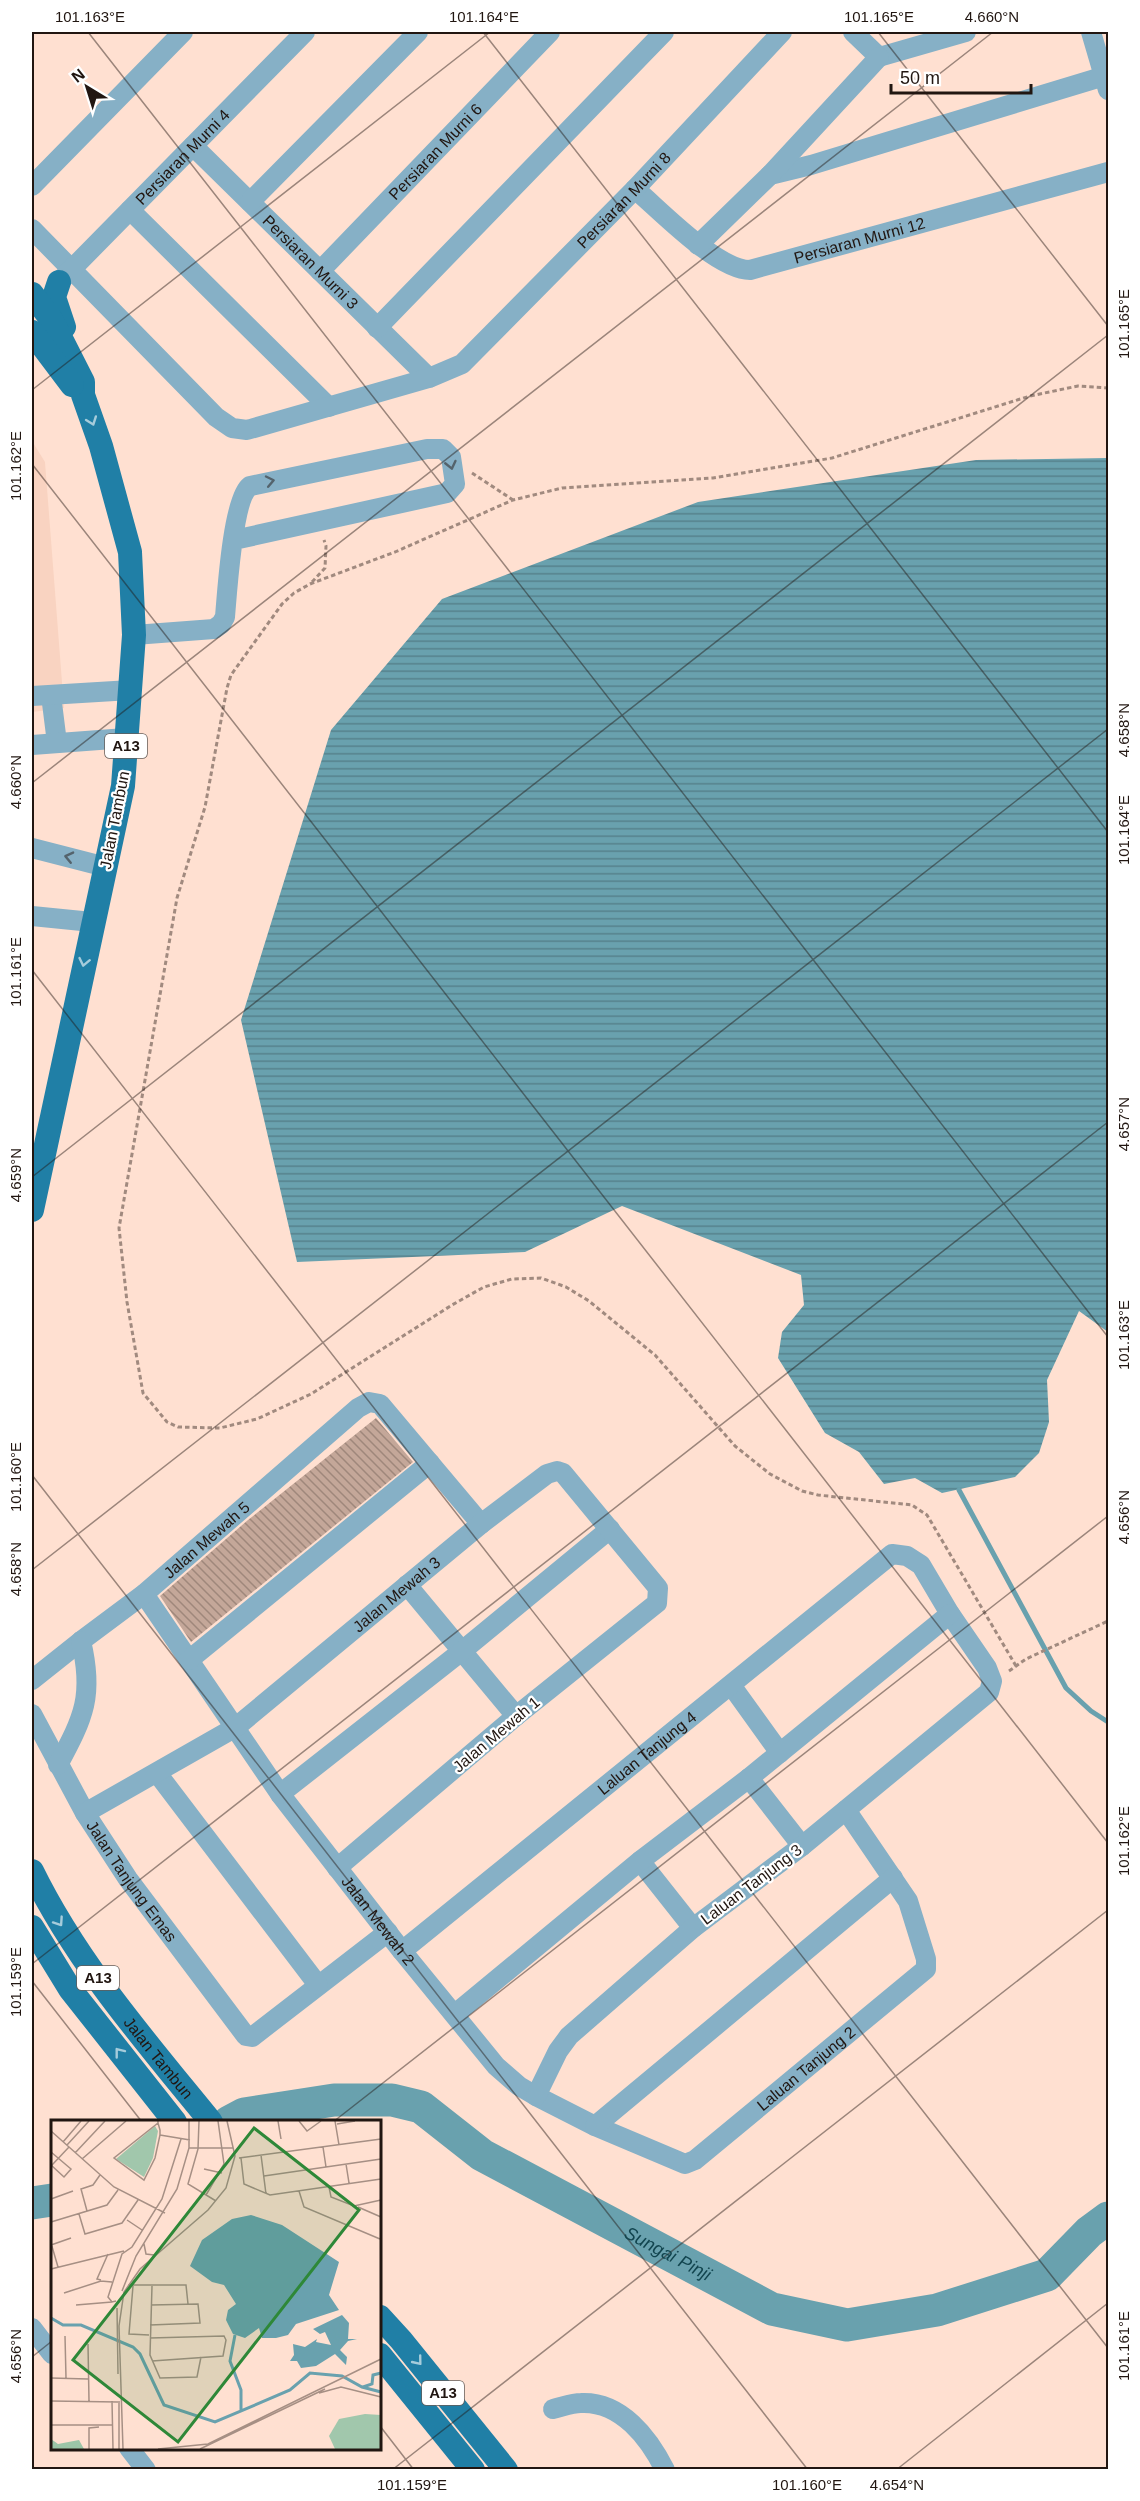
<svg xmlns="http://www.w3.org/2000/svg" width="1140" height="2501" viewBox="0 0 1140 2501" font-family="Helvetica,sans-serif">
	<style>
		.built { fill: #f9d3c1 }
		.water { fill: url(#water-rules) }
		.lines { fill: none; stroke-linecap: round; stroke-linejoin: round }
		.stream { stroke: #69a1ae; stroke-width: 5 }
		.river { stroke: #69a1ae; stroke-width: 33 }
		.building { fill: url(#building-back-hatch) }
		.path { stroke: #a18a7f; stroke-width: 3; stroke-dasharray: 4.5 3; stroke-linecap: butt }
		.minor { stroke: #86b0c6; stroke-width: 20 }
		.major { stroke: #207fa6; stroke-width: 24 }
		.oneway { stroke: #a6ccdb }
		.oneway2 { stroke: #54636c }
		.ticks { fill: none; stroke: #211611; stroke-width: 1.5; stroke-opacity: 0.45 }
		.labels { text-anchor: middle; stroke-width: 4.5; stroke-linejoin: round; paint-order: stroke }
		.shield { fill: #fff; stroke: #645c58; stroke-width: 1.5 }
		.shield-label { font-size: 15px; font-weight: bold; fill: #211611 }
		.street-label { font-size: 16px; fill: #211611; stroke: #fff }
		.water-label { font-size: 18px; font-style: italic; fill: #12454f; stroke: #fff }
		.inset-river { fill: none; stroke: #69a1ae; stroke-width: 3 }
		.inset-road { fill: none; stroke: #a68f84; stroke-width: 1.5 }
		.view { fill: #2e8838; fill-opacity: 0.15; stroke: #2e8838; stroke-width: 3 }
		.inset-edge { fill: none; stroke: #211611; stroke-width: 3 }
		.neatline { fill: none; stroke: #211611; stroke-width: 2 }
		.ticks-label { font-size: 15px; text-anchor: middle; fill: #211611 }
	</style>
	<defs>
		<pattern id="water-rules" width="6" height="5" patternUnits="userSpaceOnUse" patternTransform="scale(1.5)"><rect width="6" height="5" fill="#69a1ae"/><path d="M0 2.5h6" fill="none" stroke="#56828c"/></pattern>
		<pattern id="building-back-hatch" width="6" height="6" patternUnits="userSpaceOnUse" patternTransform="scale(1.5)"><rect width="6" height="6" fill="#c4a799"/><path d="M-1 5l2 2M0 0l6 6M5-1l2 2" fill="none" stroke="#9f877b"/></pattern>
	</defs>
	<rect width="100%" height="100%" fill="#ffe0d1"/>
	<!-- built -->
	<path class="built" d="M 32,441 L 45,462 L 64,708 L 32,712 Z"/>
	<!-- water -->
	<path class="water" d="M 1108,458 L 1108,1332 L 1079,1311 L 1047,1380 L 1049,1422 L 1039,1453 L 1015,1477 L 942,1493 L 915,1478 L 884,1484 L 859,1452 L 825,1433 L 778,1358 L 782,1332 L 804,1305 L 801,1275 L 622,1206 L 525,1252 L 297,1262 L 241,1020 L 331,730 L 442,599 L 698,502 L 976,460 Z"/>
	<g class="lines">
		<!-- stream -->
		<path class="stream" d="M 959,1490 L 1066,1688 L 1091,1711 L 1108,1722"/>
		<!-- river -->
		<g class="river">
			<path id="s1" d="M 229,2122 L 244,2114 L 334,2100 L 392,2100 L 421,2107 L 482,2155 L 772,2309 L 847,2325 L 937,2310 L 1047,2275 L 1089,2232 L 1108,2218"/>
			<path d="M 32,2203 L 52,2200"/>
		</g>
	</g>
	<!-- building -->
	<path class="building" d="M 376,1418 L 413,1462 L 191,1642 L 160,1596 L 248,1520 Z"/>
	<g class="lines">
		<!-- path -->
		<path class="path" d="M 472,473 L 513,500
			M 312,582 L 325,568 L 326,546 L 324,540
			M 1016,1666 L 927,1515 L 912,1505 L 818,1495 L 802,1491 L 770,1474 L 735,1446 L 655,1355 L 589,1301 L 566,1287 L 541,1278 L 512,1279 L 484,1287 L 452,1305 L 311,1394 L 257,1419 L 220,1428 L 178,1427 L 167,1422 L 143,1393 L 127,1302 L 119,1228 L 177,898 L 205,807 L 227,688 L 231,675 L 282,604 L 294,593 L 310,584 L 395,552 L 513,500 L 562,488 L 713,478 L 832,458 L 1030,396 L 1078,386 L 1108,388
			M 1009,1671 L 1026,1659 L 1108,1621"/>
		<!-- minor -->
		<g class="minor">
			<path d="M 853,32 L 879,57 L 966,32"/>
			<path d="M 1091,32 L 1108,90"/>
			<path id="s2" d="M 193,146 L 429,378"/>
			<path d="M 770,175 L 811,165 L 1108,75"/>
			<path d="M 32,186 L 183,32"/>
			<path id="s3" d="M 635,189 C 661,211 717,270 750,270 L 1108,172"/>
			<path d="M 250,202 L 418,32"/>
			<path d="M 130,210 L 329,407"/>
			<path id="s4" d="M 32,229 L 216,417 L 232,428 L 247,430 L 429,378 L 462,364 L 635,189 L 782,32"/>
			<path d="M 698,245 L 770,175 L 879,57"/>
			<path id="s5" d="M 320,271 L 550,32"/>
			<path id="s6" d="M 63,278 L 305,32"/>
			<path d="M 377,328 L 664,32"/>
			<path d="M 134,635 L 214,629 L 221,624 L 225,617 C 227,593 233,498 250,486 L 427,449 L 443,449 L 451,457 L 455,484 L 447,493 L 234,540"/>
			<path d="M 51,695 L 57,743"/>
			<path d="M 32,696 L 131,690"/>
			<path d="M 32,745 L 126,738"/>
			<path d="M 32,848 L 106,867"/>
			<path d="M 32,916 L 92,922"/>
			<path d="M 407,1585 L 516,1716"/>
			<path id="s7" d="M 144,1594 L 280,1794 L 402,1951 L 496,2066 L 519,2086 L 536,2096 L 595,2126 L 685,2164 L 695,2160 L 926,1969 L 926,1959 L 908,1901 L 846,1810"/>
			<path d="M 189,1660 L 430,1463"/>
			<path id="s8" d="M 32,1680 L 81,1641 L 144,1594 L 358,1408 L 369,1402 L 380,1404 L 481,1524"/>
			<path d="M 731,1685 L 780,1753"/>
			<path id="s9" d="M 32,1714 L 85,1813 L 128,1879 L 246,2036 L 252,2037 L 388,1932"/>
			<path d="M 58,1765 C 84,1717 94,1695 81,1641"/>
			<path d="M 157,1773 L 318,1985"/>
			<path d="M 749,1778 L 802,1846"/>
			<path d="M 280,1794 L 462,1651 L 610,1529"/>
			<path id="s10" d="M 85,1813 L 236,1727 L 481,1524 L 547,1474 L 557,1471 L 563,1473 L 658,1588 L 657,1603 L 516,1716 L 337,1868"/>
			<path d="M 640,1861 L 693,1928"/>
			<path id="s11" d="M 402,1951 L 892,1554 L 907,1556 L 921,1565 L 950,1614 L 987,1668 L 992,1681 L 989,1692 L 802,1846 L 693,1928 L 569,2036 L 558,2051 L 536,2096"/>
			<path d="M 455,2014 L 640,1861 L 749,1778 L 950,1614"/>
			<path d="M 595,2126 L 893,1878"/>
			<path d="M 32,2328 L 52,2354"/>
			<path d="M 553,2409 C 562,2407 572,2403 581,2403 C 621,2401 649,2438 665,2470"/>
			<path d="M 129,2448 L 146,2470"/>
		</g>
		<!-- major -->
		<g class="major">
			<path d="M 59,282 L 54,297 L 64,327"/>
			<path d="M 32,294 L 51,319 L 83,382 L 83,395 L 101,446 L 130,552 L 134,635 L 123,786 L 32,1210"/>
			<path d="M 32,332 L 72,385"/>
			<path id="s12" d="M 32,1871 C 77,1963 146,2042 211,2122"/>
			<path d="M 32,1927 L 70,1989 L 175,2122"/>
			<path d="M 380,2317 L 401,2340 L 506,2470"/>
			<path d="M 380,2355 L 473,2470"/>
		</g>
	</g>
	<!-- one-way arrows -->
	<defs><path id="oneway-chevron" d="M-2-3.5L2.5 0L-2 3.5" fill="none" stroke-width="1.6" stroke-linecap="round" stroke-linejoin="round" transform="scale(1.5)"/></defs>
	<g class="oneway">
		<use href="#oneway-chevron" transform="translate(92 421) rotate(70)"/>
		<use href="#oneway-chevron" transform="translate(84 962) rotate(102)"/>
		<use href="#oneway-chevron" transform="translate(59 1922) rotate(56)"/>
		<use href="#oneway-chevron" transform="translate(119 2052) rotate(-128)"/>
		<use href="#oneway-chevron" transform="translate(418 2361) rotate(51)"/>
	</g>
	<g class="oneway2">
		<use href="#oneway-chevron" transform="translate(451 465) rotate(77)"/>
		<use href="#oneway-chevron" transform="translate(270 481) rotate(-12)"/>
		<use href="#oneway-chevron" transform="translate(69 857) rotate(-167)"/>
	</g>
	<!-- ticks -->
	<path class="ticks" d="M 88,32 L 1108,1337M 483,32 L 1108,832M 878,32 L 1108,326M 32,390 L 490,32M 32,464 L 1108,1843M 32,783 L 993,32M 32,970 L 1108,2348M 32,1177 L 1108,335M 32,1475 L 808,2470M 32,1570 L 1108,729M 32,1964 L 1108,1122M 32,1981 L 142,2122M 333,2122 L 1108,1516M 32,2357 L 52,2341M 380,2426 L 414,2470M 392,2470 L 1108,1910M 896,2470 L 1108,2303"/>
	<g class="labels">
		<!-- shield labels -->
		<g class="shield">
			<rect x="105" y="734" width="42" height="24" rx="4.5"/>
			<rect x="77" y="1966" width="42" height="24" rx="4.5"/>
			<rect x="422" y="2381" width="42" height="24" rx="4.5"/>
		</g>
		<g class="shield-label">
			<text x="126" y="751">A13</text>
			<text x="98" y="1983">A13</text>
			<text x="443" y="2398">A13</text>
		</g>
		<!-- street labels -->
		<g class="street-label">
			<text dy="6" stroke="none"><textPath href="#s5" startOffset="166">Persiaran Murni 6</textPath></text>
			<text dy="6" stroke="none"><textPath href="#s6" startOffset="170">Persiaran Murni 4</textPath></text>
			<text dy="6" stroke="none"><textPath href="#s4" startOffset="753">Persiaran Murni 8</textPath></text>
			<text dy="6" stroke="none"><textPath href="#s3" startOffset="256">Persiaran Murni 12</textPath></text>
			<text dy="6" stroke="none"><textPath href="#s2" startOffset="165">Persiaran Murni 3</textPath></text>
			<text transform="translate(114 820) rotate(-79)" y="6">Jalan Tambun</text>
			<text dy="6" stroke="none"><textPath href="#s8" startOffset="224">Jalan Mewah 5</textPath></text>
			<text dy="6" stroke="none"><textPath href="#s10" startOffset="382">Jalan Mewah 3</textPath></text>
			<text transform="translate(496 1734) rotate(-40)" y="6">Jalan Mewah 1</text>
			<text dy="6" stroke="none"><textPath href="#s11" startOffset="315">Laluan Tanjung 4</textPath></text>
			<text dy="6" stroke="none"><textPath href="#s9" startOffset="195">Jalan Tanjung Emas</textPath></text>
			<text transform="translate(751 1884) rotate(-37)" y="6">Laluan Tanjung 3</text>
			<text dy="6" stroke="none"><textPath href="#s7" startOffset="402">Jalan Mewah 2</textPath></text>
			<text dy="6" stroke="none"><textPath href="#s12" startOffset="226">Jalan Tambun</textPath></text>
			<text dy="6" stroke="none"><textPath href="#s7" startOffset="958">Laluan Tanjung 2</textPath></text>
		</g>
		<!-- water labels -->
		<g class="water-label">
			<text dy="6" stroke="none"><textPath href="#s1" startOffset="484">Sungai Pinji</textPath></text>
		</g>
	</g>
	<!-- overview -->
	<g transform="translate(51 2120)">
		<rect width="330" height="330" fill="#ffe0d1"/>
		<path d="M 0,319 L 7,324 L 28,320 L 33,329 L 0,329 Z" fill="#9bc5a7"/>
		<path d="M 104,6 L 107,11 L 102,38 L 93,57 L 65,39 Z" fill="#a1c7ac"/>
		<path d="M 314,294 L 330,295 L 330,329 L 284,329 L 278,316 L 288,299 Z" fill="#a1c7ac"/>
		<path d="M 200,95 L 231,105 L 288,142 L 278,175 L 288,190 L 245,204 L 237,215 L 225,218 L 211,218 L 208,208 L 194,218 L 182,214 L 175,200 L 177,190 L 185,184 L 173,165 L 161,162 L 139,146 L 151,120 L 181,99 ZM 291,195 L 298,203 L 297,219 L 306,219 L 297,221 L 289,230 L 296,237 L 295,245 L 284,234 L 265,246 L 250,248 L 246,241 L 239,241 L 243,235 L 242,224 L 254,227 L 266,219 L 265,222 L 280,225 L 274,212 L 269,214 L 262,209 Z" fill="#69a1ae"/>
		<path class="inset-river" d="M 0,198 L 12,205 L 30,205 L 82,227 L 89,234 L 113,285 L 164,302 L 239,270 L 259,253 L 291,256 L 311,267 L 330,272M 184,215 L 179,241 L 190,270 L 190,291M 312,267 L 321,264 L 322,255 L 330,253"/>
		<path class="inset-road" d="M 107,1 L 107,3 L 109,10 L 109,15 L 104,38 L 93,60 L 63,38 L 107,3M 148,1 L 147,29 L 137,64 L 165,81M 227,1 L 230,19M 248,1 L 256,11 L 270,1M 284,1 L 288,25M 286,4 L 304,1M 0,11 L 63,67 L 114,93M 109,15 L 139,20M 12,22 L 30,1M 16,25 L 38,1M 272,27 L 275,47M 138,28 L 182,28M 0,32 L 20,49 L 13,57 L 0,45M 24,33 L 54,1M 210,35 L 215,74M 188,38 L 330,19M 190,38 L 193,64 L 219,75 L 330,59M 31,39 L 75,1M 295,44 L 298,63M 1,45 L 18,27M 153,49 L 171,53M 213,56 L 330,39M 278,67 L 280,77 L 303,86 L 330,80M 248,71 L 253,87 L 329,119M 155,75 L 173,44 L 167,1M 0,79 L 22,71M 307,87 L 330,97M 36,91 L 30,69 L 42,65 L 49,55M 28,94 L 34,114 L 71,103 L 87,80M 76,100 L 91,110M 0,102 L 56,85 L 67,70M 0,123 L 7,147M 93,124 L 95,134 L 103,135M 0,125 L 20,118M 0,149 L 73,131M 50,160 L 46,159 L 57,134M 77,165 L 135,165 L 137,184M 82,166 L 78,214 L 98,215M 101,166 L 99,235 L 109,258 L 146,257 L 150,237M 71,171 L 85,136 L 126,69 L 138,28 L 138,1M 13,173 L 50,161 L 61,162M 65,181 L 61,182 L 57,177 L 71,134 L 81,127 L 111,79 L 130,19M 25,185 L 61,182M 66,188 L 67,254M 99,205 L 149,203 L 147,184 L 100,185M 14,216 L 15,258M 99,218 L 173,216 L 175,220 L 172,236 L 101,241M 37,224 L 38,281M 0,258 L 37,259M 268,273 L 290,267 L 330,277M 0,281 L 67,282M 61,281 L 62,329M 68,281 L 68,329M 0,305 L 62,305M 38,329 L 38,308 L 48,307M 72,329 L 68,206 L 73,172 L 89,149 L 157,90 L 175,68 L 184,36 L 176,1M 107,329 L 157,324 L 330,239M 149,329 L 274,269"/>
		<path class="view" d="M 203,8 L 308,90 L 127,322 L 22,240 Z"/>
		<rect width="330" height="330" class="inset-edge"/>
	</g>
	<!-- border -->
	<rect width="1140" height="2501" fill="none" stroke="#ffffff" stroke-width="66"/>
	<!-- north arrow -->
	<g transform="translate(87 87) rotate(322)" stroke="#ffffff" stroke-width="4.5" paint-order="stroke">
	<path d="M0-4.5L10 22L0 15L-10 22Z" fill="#211611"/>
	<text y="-9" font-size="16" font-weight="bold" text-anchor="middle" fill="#211611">N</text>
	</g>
	<!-- scale -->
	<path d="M891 84v9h140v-9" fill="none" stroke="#211611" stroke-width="3"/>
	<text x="900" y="84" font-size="18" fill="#211611" stroke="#ffffff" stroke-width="4.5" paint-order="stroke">50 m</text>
	<rect x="33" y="33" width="1074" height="2435" class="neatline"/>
	<g class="ticks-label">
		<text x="90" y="22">101.163°E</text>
		<text x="484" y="22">101.164°E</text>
		<text x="879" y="22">101.165°E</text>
		<text x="992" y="22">4.660°N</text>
		<text transform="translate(1124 324) rotate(-90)" y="5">101.165°E</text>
		<text transform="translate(16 466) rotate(-90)" y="5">101.162°E</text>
		<text transform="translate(1124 730) rotate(-90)" y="5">4.658°N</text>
		<text transform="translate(16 782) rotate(-90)" y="5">4.660°N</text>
		<text transform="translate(1124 830) rotate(-90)" y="5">101.164°E</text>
		<text transform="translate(16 972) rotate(-90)" y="5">101.161°E</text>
		<text transform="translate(1124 1124) rotate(-90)" y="5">4.657°N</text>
		<text transform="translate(16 1175) rotate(-90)" y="5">4.659°N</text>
		<text transform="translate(1124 1335) rotate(-90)" y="5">101.163°E</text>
		<text transform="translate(16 1477) rotate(-90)" y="5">101.160°E</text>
		<text transform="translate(1124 1517) rotate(-90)" y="5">4.656°N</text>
		<text transform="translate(16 1569) rotate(-90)" y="5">4.658°N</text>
		<text transform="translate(1124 1841) rotate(-90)" y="5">101.162°E</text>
		<text transform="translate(16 1982) rotate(-90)" y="5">101.159°E</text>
		<text transform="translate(1124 2346) rotate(-90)" y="5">101.161°E</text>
		<text transform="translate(16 2356) rotate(-90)" y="5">4.656°N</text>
		<text x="412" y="2490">101.159°E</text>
		<text x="807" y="2490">101.160°E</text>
		<text x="897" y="2490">4.654°N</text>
	</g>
</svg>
